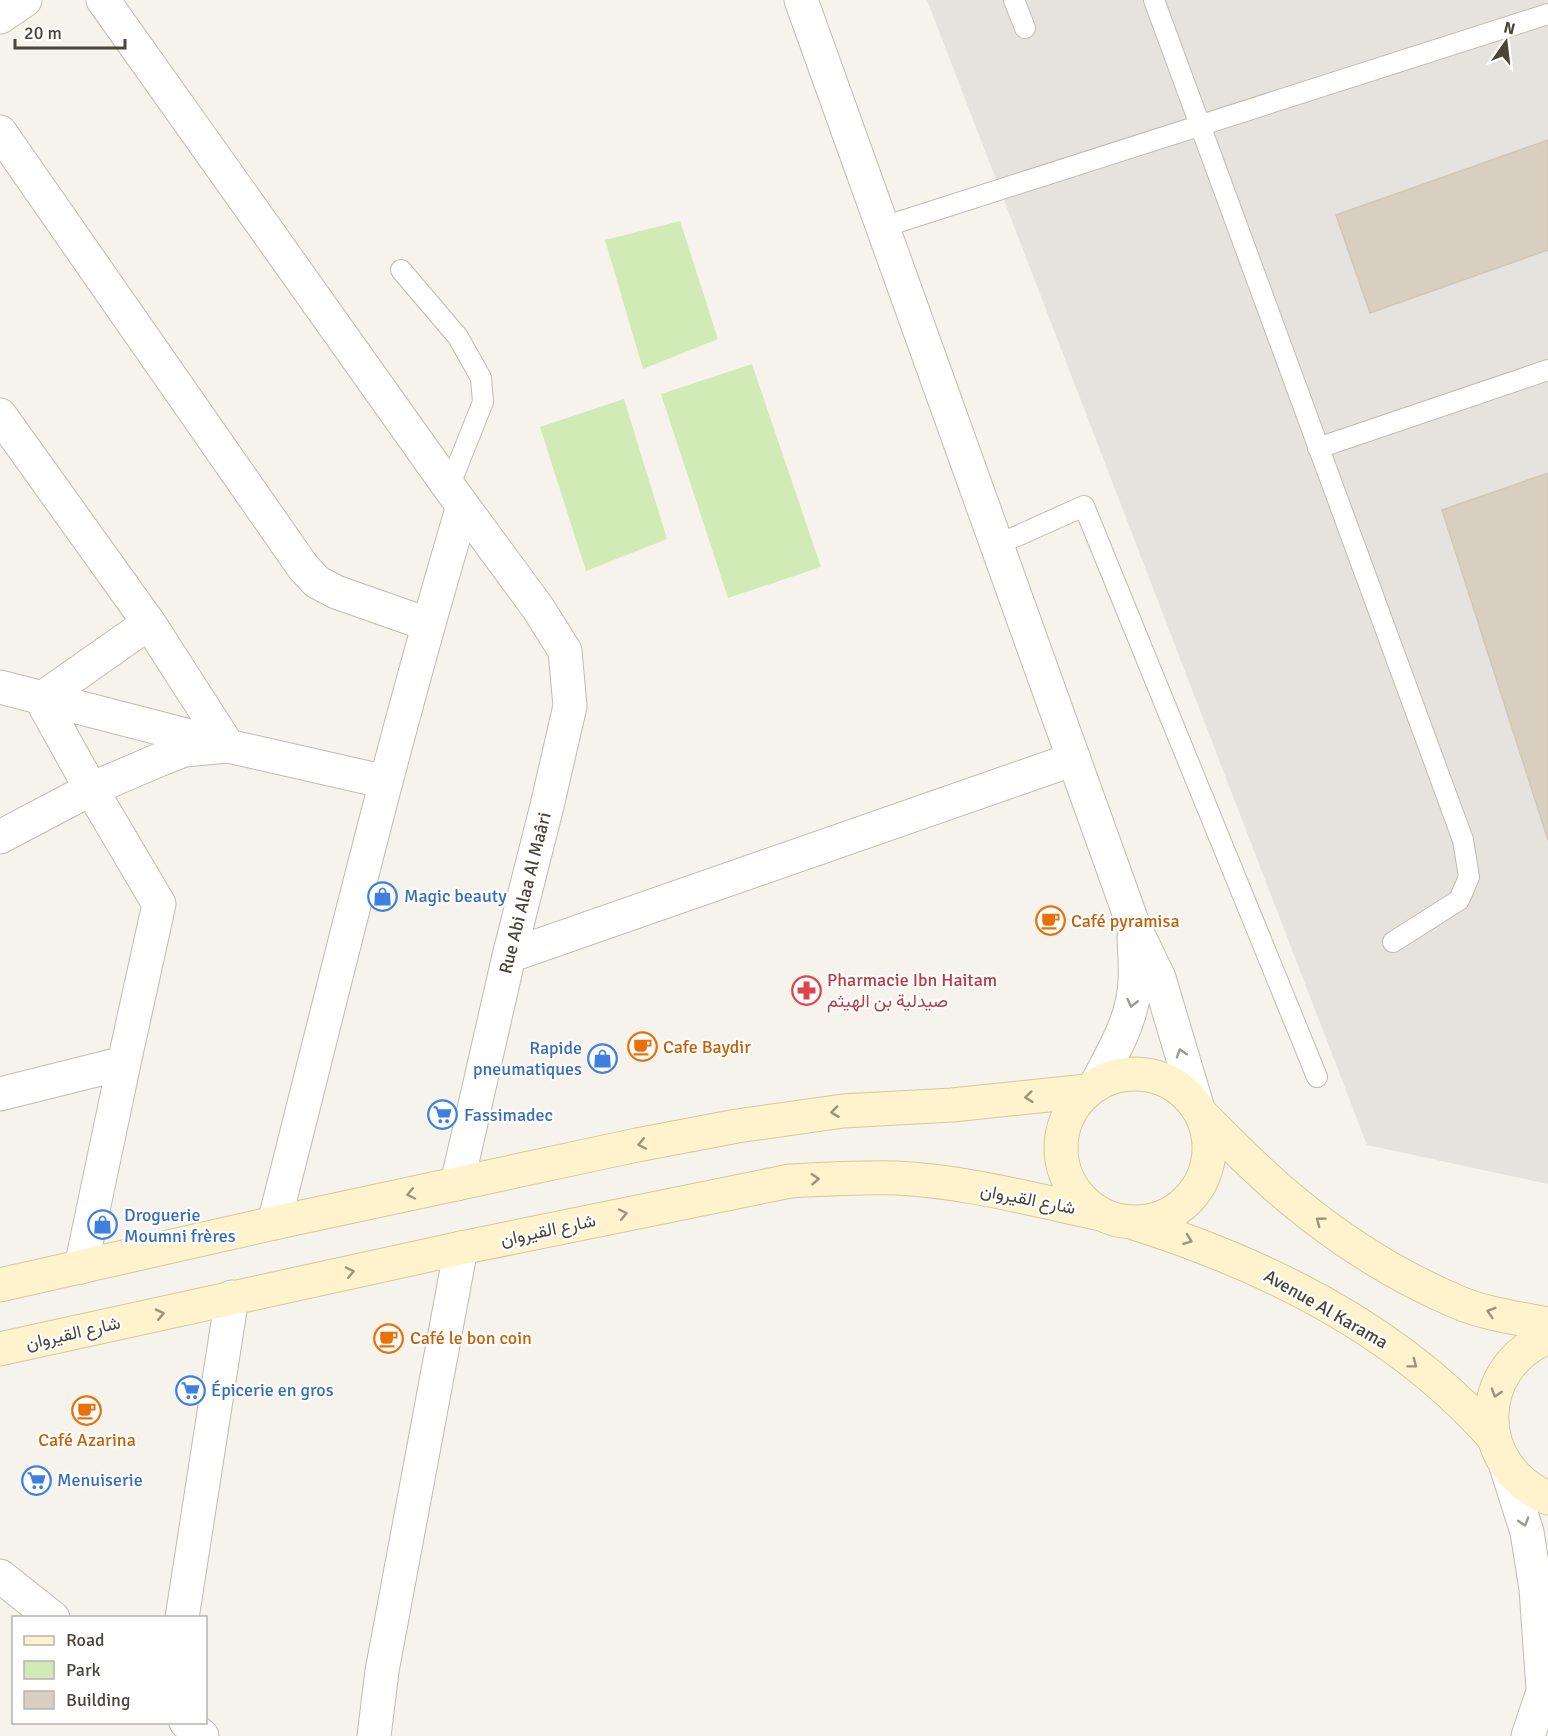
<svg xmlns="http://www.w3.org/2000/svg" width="1548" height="1736" viewBox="0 0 1548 1736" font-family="Signika,Vazirmatn,sans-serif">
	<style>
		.industrial { fill: #e6e2dd }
		.green { fill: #d2eab5 }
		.building { fill: #d8cfc1; stroke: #d3c7b4; stroke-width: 1.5 }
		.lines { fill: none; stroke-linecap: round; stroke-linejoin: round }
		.lane-casing { stroke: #c2bbae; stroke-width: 22 }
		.street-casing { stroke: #c2bbae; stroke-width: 35 }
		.secondary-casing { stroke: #d6c79b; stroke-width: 35 }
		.lane { stroke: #fff; stroke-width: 20 }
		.street { stroke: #fff; stroke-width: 33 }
		.secondary { stroke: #fff3cd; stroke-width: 33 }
		.oneway { stroke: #9c9892 }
		.oneway2 { stroke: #9c937c }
		.labels { text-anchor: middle; stroke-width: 4.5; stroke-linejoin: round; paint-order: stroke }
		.street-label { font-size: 18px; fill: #4b4439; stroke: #fff }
		.shop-label { font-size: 18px; fill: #366cbe; stroke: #fff; text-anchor: start }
		.food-label { font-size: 18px; fill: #c56008; stroke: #fff; text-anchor: start }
		.health-label { font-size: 18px; fill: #be3a42; stroke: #fff; text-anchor: start }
	</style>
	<rect width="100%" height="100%" fill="#f6f3ec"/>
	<!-- industrial -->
	<path class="industrial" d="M 927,0 L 1548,0 L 1548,1184 L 1367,1145 Z"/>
	<!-- green -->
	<path class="green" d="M 680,221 L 718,339 L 643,369 L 605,240 Z
		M 752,364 L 821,567 L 728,598 L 661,394 Z
		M 624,399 L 667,539 L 586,571 L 540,427 Z"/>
	<!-- building -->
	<path class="building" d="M 1548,140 L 1548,250 L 1370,313 L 1336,215 Z
		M 1548,473 L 1548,840 L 1442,510 Z"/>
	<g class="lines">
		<defs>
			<path id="lane" d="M 1014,0 L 1025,28
				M 1154,0 L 1463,840 L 1469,877 L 1459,900 L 1393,942
				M 883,227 L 1548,14
				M 401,270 L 458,337 L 481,378 L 483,402 L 449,487
				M 1318,448 L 1548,370
				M 997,545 L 1084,506 L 1317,1077"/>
			<path id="street" d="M 103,0 L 449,487 L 538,608 L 565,651 L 570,706 L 547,806 L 509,956 L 457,1184
				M 801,0 L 1133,924 L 1159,978 L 1198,1109
				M 0,17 L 25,0
				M 0,132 L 303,567 L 317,582 L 336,592 L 427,624
				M 0,415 L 149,623 L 228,746 L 184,750 L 159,760 L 91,789 L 0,837
				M 0,687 L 228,746 L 386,782
				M 509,956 L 1074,759
				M 1096,1085 C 1109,1059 1126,1032 1132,1003 C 1137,982 1135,960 1134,938
				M 0,1094 L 124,1063 L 159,904 L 91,789 L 41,699 L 149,623
				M 274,1223 C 335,983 392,743 463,506
				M 81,1267 L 124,1063
				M 1506,1466 L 1527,1532 L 1536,1589 L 1543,1689
				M 0,1576 L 53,1618
				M 182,1618 L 232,1297
				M 186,1722 L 202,1736
				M 374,1736 L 382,1671 L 461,1248
				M 1528,1736 L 1548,1677"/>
			<path id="secondary" d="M1061 1148a74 74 0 1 1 148 0a74 74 0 1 1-148 0Z
				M 1202,1115 C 1231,1144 1260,1174 1292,1200 C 1340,1240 1397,1276 1455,1301 C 1484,1314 1517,1318 1548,1324
				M 1134,1223 C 1267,1265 1401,1332 1494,1438
				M 0,1285 L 274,1223 L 637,1145 L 737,1126 L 843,1111 L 952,1105 L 1087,1091
				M 1548,1337 C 1473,1368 1473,1466 1548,1498
				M 0,1349 L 461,1248 L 790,1181 C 826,1179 861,1177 896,1178 C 964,1181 1035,1200 1101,1214"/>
		</defs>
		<!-- lane casing -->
		<use href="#lane" class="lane-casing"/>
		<!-- street casing -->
		<use href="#street" class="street-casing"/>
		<!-- secondary casing -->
		<use href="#secondary" class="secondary-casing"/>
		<!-- lane -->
		<use href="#lane" class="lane"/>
		<!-- street -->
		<use href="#street" class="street"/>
		<!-- secondary -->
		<use href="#secondary" class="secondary"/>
	</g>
	<!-- one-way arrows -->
	<defs><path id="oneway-chevron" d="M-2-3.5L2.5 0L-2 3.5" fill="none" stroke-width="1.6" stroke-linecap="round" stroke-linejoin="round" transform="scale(1.5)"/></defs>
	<g class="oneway">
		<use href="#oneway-chevron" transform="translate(1132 1003) rotate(103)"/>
		<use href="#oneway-chevron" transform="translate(1181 1053) rotate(-107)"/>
		<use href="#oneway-chevron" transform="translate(1524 1522) rotate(73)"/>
	</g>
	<g class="oneway2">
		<use href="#oneway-chevron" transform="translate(1029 1097) rotate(174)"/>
		<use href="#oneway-chevron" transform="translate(835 1112) rotate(173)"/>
		<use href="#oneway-chevron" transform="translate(642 1144) rotate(169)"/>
		<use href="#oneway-chevron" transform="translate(815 1179) rotate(-4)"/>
		<use href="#oneway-chevron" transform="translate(411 1194) rotate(168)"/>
		<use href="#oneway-chevron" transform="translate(623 1214) rotate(-12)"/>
		<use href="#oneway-chevron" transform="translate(1320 1221) rotate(-143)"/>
		<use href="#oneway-chevron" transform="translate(1188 1240) rotate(20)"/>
		<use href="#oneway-chevron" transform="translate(350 1272) rotate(-12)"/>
		<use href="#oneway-chevron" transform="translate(1491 1312) rotate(-163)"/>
		<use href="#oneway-chevron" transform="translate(160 1314) rotate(-13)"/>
		<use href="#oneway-chevron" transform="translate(1413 1364) rotate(37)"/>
		<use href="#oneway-chevron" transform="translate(1496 1393) rotate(107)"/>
	</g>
	<!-- icons -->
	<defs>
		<symbol id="shop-ring" viewBox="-11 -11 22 22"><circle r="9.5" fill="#fff" stroke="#3f7fe0" stroke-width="1.5"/><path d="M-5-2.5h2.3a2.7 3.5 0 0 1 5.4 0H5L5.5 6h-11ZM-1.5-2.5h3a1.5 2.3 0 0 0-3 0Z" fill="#3f7fe0"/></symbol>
		<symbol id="cafe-ring" viewBox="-11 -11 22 22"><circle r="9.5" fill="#fff" stroke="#e8710a" stroke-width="1.5"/><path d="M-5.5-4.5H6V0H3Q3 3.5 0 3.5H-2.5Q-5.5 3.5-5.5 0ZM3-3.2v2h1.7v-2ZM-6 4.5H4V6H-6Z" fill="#e8710a"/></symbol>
		<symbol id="pharmacy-ring" viewBox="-11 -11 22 22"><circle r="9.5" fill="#fff" stroke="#e0444e" stroke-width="1.5"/><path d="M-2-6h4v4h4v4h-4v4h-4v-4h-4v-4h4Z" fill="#e0444e"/></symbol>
		<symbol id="supermarket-ring" viewBox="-11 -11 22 22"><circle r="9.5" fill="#fff" stroke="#3f7fe0" stroke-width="1.5"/><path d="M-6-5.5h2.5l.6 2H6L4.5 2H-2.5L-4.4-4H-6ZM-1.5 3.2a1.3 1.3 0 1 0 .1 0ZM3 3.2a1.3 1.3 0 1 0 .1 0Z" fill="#3f7fe0"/></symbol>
	</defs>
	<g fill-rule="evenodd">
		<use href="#shop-ring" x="366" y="880" width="33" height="33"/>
		<use href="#cafe-ring" x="1034" y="904" width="33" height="33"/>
		<use href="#pharmacy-ring" x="790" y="974" width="33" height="33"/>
		<use href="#cafe-ring" x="626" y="1030" width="33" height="33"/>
		<use href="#shop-ring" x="586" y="1042" width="33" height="33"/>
		<use href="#supermarket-ring" x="426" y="1098" width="33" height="33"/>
		<use href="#shop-ring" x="86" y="1208" width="33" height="33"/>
		<use href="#cafe-ring" x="372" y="1322" width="33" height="33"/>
		<use href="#supermarket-ring" x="174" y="1374" width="33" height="33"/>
		<use href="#cafe-ring" x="70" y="1394" width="33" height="33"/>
		<use href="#supermarket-ring" x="20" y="1464" width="33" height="33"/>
	</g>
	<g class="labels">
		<!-- street labels -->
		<g class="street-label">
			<text transform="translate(525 893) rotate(-76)" y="6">Rue Abi Alaa Al Maâri</text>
			<text transform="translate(1028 1199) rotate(11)" y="6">شارع القيروان</text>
			<text transform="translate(548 1230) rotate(-12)" y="6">شارع القيروان</text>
			<text transform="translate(1326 1309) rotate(30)" y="6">Avenue Al Karama</text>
			<text transform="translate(73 1333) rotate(-13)" y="6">شارع القيروان</text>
		</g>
		<!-- shop labels -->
		<g class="shop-label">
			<text x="404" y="902">Magic beauty</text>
			<text x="582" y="1054" text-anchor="end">Rapide<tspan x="582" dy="21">pneumatiques</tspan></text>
			<text x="464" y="1121">Fassimadec</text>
			<text x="124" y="1221">Droguerie<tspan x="124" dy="21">Moumni frères</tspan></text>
			<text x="211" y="1396">Épicerie en gros</text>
			<text x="57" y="1486">Menuiserie</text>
		</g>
		<!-- food labels -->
		<g class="food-label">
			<text x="1071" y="927">Café pyramisa</text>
			<text x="663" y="1053">Cafe Baydir</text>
			<text x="410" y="1344">Café le bon coin</text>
			<text x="87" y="1446" text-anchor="middle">Café Azarina</text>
		</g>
		<!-- health labels -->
		<g class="health-label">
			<text x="827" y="986">Pharmacie Ibn Haitam<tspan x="827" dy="21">صيدلية بن الهيثم</tspan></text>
		</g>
	</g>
	<!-- legend -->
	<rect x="12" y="1616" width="195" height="108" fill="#ffffff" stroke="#b7b4b0" stroke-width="1.5"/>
	<rect x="24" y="1636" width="30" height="9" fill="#fff3cd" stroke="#b7b4b0" stroke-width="1.5"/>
	<text x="66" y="1646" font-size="18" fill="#4b4439">Road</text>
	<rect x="24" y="1661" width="30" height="18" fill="#d2eab5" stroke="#b7b4b0" stroke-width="1.5"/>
	<text x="66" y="1676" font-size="18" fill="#4b4439">Park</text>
	<rect x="24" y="1691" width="30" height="18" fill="#d8cfc1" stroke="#b7b4b0" stroke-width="1.5"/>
	<text x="66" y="1706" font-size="18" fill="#4b4439">Building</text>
	<!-- north arrow -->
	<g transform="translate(1506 42) rotate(14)" stroke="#ffffff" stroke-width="4.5" paint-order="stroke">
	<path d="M0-4.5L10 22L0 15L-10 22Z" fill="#4b4439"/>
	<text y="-9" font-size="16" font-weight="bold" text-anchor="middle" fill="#4b4439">N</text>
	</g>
	<!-- scale -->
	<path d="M15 39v9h110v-9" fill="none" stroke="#4b4439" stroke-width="3"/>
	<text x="24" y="39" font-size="18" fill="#4b4439" stroke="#ffffff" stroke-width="4.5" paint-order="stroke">20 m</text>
</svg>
